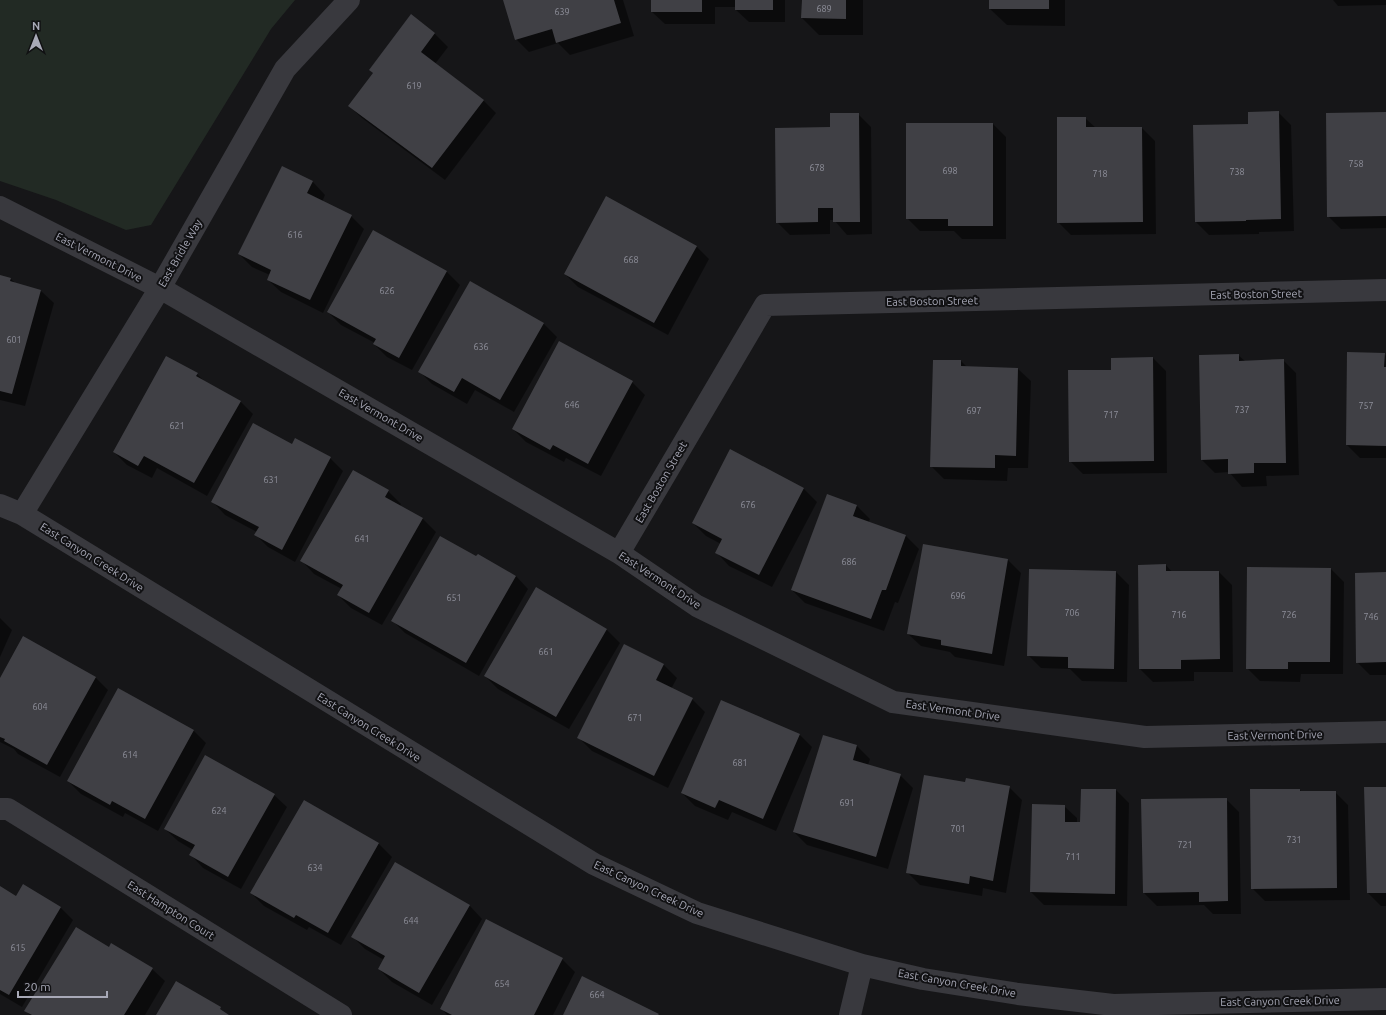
<svg xmlns="http://www.w3.org/2000/svg" width="1386" height="1015" viewBox="0 0 1386 1015" font-family="Ubuntu,sans-serif">
	<style>
		.green { fill: #222a24 }
		.shadow { fill: #0007 }
		.building { fill: #404045 }
		.lines { fill: none; stroke-linecap: round; stroke-linejoin: round }
		.minor { stroke: #39393e; stroke-width: 22 }
		.labels { text-anchor: middle; stroke-width: 4; stroke-linejoin: round; paint-order: stroke }
		.number-label { font-size: 9px; fill: #8e8f9a }
		.street-label { font-size: 11px; fill: #a8a9b7; stroke: #111113 }
	</style>
	<rect width="100%" height="100%" fill="#161618"/>
	<!-- green -->
	<path class="green" d="M 0,0 L 295,0 L 271,29 L 151,225 L 126,230 L 56,200 L 0,181 Z"/>
	<!-- shadow -->
	<path class="shadow" d="M 504,0 L 623,0 L 634,36 L 570,55 L 558,43 L 529,52 L 516,39 Z
		M 652,0 L 785,0 L 785,22 L 749,22 L 736,10 L 736,7 L 715,7 L 715,24 L 665,24 L 652,12 Z
		M 803,0 L 863,0 L 863,35 L 819,35 L 802,18 Z
		M 990,0 L 1065,0 L 1065,26 L 1007,25 L 990,9 Z
		M 1333,0 L 1386,0 L 1386,5 L 1338,6 Z
		M 411,16 L 435,34 L 448,47 L 435,64 L 483,100 L 496,113 L 445,180 L 362,118 L 349,106 L 374,74 L 370,70 Z
		M 1278,112 L 1291,125 L 1294,231 L 1259,232 L 1259,234 L 1209,235 L 1196,222 L 1249,125 Z
		M 1386,113 L 1386,228 L 1341,229 L 1328,216 Z
		M 858,114 L 871,127 L 872,234 L 847,235 L 834,220 L 830,220 L 830,234 L 790,235 L 777,222 L 831,128 Z
		M 1085,118 L 1096,128 L 1142,128 L 1155,141 L 1156,234 L 1071,235 L 1058,222 Z
		M 993,124 L 1006,137 L 1006,239 L 962,239 L 954,231 L 920,231 L 907,218 Z
		M 282,167 L 313,182 L 325,195 L 322,202 L 351,216 L 364,229 L 323,313 L 281,292 L 268,280 L 270,275 L 252,267 L 239,254 Z
		M 374,231 L 447,272 L 460,285 L 412,370 L 387,357 L 374,344 L 375,343 L 341,325 L 328,312 Z
		M 697,247 L 709,259 L 668,335 L 578,287 L 565,274 Z
		M 0,276 L 11,279 L 16,284 L 41,291 L 54,303 L 25,406 L 0,400 Z
		M 470,282 L 544,324 L 557,337 L 514,412 L 475,390 L 467,404 L 432,384 L 419,371 Z
		M 1384,354 L 1386,356 L 1386,458 L 1360,458 L 1347,445 Z
		M 1238,355 L 1245,361 L 1283,360 L 1296,373 L 1299,475 L 1266,476 L 1267,486 L 1242,487 L 1229,472 L 1215,473 L 1202,460 Z
		M 1153,358 L 1166,371 L 1167,473 L 1083,474 L 1070,461 Z
		M 961,361 L 967,367 L 1018,369 L 1031,381 L 1028,468 L 1008,468 L 1007,481 L 944,479 L 931,466 Z
		M 197,374 L 204,381 L 240,401 L 253,414 L 207,496 L 157,468 L 152,478 L 127,465 L 114,452 Z
		M 632,382 L 645,395 L 601,476 L 566,458 L 564,462 L 526,442 L 513,429 Z
		M 292,445 L 330,458 L 343,471 L 295,562 L 268,547 L 256,535 L 257,532 L 225,515 L 213,502 Z
		M 730,451 L 804,489 L 817,502 L 772,587 L 729,566 L 717,553 L 721,544 L 706,536 L 693,523 Z
		M 353,472 L 388,491 L 401,504 L 400,506 L 423,519 L 436,532 L 382,625 L 351,608 L 338,595 L 342,589 L 314,574 L 302,561 Z
		M 827,495 L 857,506 L 870,519 L 868,523 L 906,536 L 919,549 L 898,603 L 895,602 L 884,631 L 805,603 L 792,590 Z
		M 477,558 L 516,576 L 528,589 L 479,676 L 405,633 L 392,620 Z
		M 1008,560 L 1021,573 L 1004,666 L 955,657 L 950,652 L 921,646 L 908,634 Z
		M 1166,565 L 1172,572 L 1219,572 L 1232,585 L 1233,672 L 1194,672 L 1194,681 L 1153,682 L 1140,669 Z
		M 1331,569 L 1344,582 L 1343,674 L 1301,674 L 1300,682 L 1260,681 L 1247,668 Z
		M 1116,572 L 1129,585 L 1127,682 L 1082,681 L 1070,669 L 1041,668 L 1028,655 Z
		M 1386,573 L 1386,675 L 1370,675 L 1357,662 Z
		M 572,610 L 607,630 L 620,643 L 569,729 L 498,689 L 485,676 Z
		M 0,618 L 12,630 L 0,657 Z
		M 624,646 L 664,665 L 677,678 L 671,689 L 692,699 L 705,712 L 668,788 L 592,751 L 579,738 Z
		M 96,678 L 108,690 L 60,777 L 18,754 L 14,749 L 0,742 L 0,680 Z
		M 193,730 L 206,743 L 158,831 L 125,813 L 123,817 L 81,794 L 68,781 Z
		M 799,734 L 812,747 L 776,831 L 732,812 L 728,820 L 695,806 L 682,793 Z
		M 823,736 L 857,746 L 870,759 L 868,765 L 900,775 L 913,788 L 888,869 L 807,845 L 794,832 Z
		M 966,784 L 1009,787 L 1022,800 L 1006,893 L 983,888 L 982,896 L 920,885 L 907,872 Z
		M 1386,788 L 1386,906 L 1381,906 L 1368,893 Z
		M 1116,790 L 1129,803 L 1127,906 L 1044,905 L 1031,892 L 1064,806 L 1077,818 L 1077,823 L 1081,823 Z
		M 1300,790 L 1302,792 L 1335,792 L 1348,805 L 1350,900 L 1265,901 L 1252,888 Z
		M 274,795 L 287,807 L 241,889 L 203,868 L 191,855 L 193,850 L 178,841 L 165,829 Z
		M 1226,799 L 1239,812 L 1241,914 L 1213,914 L 1204,905 L 1157,906 L 1144,893 Z
		M 304,801 L 379,844 L 392,857 L 341,945 L 309,927 L 307,930 L 264,906 L 251,893 Z
		M 396,863 L 470,906 L 482,919 L 432,1005 L 392,982 L 379,969 L 384,960 L 365,949 L 353,937 Z
		M 0,888 L 17,897 L 60,907 L 73,920 L 22,1007 L 0,994 Z
		M 109,948 L 152,969 L 165,981 L 145,1015 L 30,1015 L 26,1011 Z
		M 562,959 L 575,972 L 553,1015 L 447,1015 L 442,1009 Z"/>
	<!-- building -->
	<path class="building" d="M 503,0 L 614,0 L 621,23 L 556,43 L 552,29 L 515,40 Z
		M 651,0 L 702,0 L 702,12 L 651,12 Z
		M 735,0 L 773,0 L 773,10 L 735,10 Z
		M 802,0 L 846,0 L 846,19 L 801,18 Z
		M 989,0 L 1049,0 L 1049,9 L 989,9 Z
		M 411,14 L 435,33 L 421,52 L 484,100 L 432,168 L 348,106 L 373,73 L 369,70 Z
		M 1279,111 L 1281,219 L 1246,220 L 1246,221 L 1195,222 L 1193,125 L 1248,124 L 1248,112 Z
		M 1386,112 L 1386,216 L 1327,217 L 1326,113 Z
		M 830,113 L 859,113 L 860,222 L 833,222 L 833,208 L 818,208 L 818,222 L 776,223 L 775,128 L 830,127 Z
		M 1057,117 L 1086,117 L 1086,127 L 1142,127 L 1143,222 L 1057,223 Z
		M 906,123 L 993,123 L 993,226 L 948,226 L 948,219 L 906,219 Z
		M 282,166 L 313,181 L 307,193 L 352,215 L 310,300 L 267,280 L 271,270 L 238,254 Z
		M 606,196 L 697,246 L 654,323 L 564,274 Z
		M 373,230 L 447,271 L 399,358 L 373,344 L 376,339 L 327,312 Z
		M 0,275 L 11,278 L 10,281 L 41,290 L 12,394 L 0,391 Z
		M 470,281 L 544,323 L 500,400 L 462,378 L 454,392 L 418,372 Z
		M 559,341 L 633,381 L 588,464 L 553,445 L 550,450 L 512,429 Z
		M 1347,352 L 1385,353 L 1384,367 L 1386,367 L 1386,446 L 1346,445 Z
		M 1239,354 L 1239,361 L 1284,359 L 1286,463 L 1254,463 L 1254,473 L 1228,474 L 1228,459 L 1201,460 L 1199,355 Z
		M 166,356 L 198,373 L 196,376 L 241,401 L 194,483 L 144,456 L 138,466 L 113,452 Z
		M 1153,357 L 1154,461 L 1069,462 L 1068,370 L 1111,370 L 1111,358 Z
		M 933,360 L 961,360 L 961,366 L 1018,368 L 1016,456 L 995,455 L 995,468 L 930,467 Z
		M 253,423 L 292,444 L 295,438 L 331,457 L 282,550 L 254,535 L 259,527 L 211,502 Z
		M 730,449 L 804,488 L 759,575 L 715,553 L 722,539 L 692,523 Z
		M 353,470 L 389,490 L 385,497 L 423,518 L 369,613 L 337,595 L 343,585 L 300,561 Z
		M 827,494 L 857,505 L 853,516 L 906,535 L 886,590 L 882,590 L 871,619 L 791,590 Z
		M 440,536 L 476,556 L 478,554 L 516,576 L 466,663 L 391,621 Z
		M 923,544 L 1008,559 L 992,654 L 941,645 L 941,640 L 907,634 Z
		M 1166,564 L 1166,571 L 1219,571 L 1220,659 L 1181,660 L 1181,669 L 1139,669 L 1138,565 Z
		M 1247,567 L 1331,568 L 1330,662 L 1288,662 L 1288,669 L 1246,669 Z
		M 1029,569 L 1116,571 L 1114,669 L 1068,668 L 1068,657 L 1027,656 Z
		M 1386,572 L 1386,662 L 1356,663 L 1355,573 Z
		M 536,587 L 607,629 L 556,717 L 484,676 Z
		M 23,636 L 96,677 L 47,765 L 4,741 L 5,739 L 0,737 L 0,678 Z
		M 624,644 L 664,664 L 656,680 L 693,698 L 654,776 L 577,738 Z
		M 118,688 L 194,730 L 145,819 L 112,801 L 110,805 L 67,781 Z
		M 721,700 L 800,734 L 763,819 L 719,800 L 715,808 L 681,793 Z
		M 823,735 L 857,745 L 853,760 L 901,774 L 876,857 L 793,832 Z
		M 205,755 L 275,794 L 228,877 L 189,855 L 195,845 L 164,829 Z
		M 924,775 L 965,782 L 966,778 L 1010,786 L 993,881 L 970,876 L 969,884 L 906,873 Z
		M 1364,787 L 1386,787 L 1386,893 L 1367,893 Z
		M 1081,789 L 1116,789 L 1115,894 L 1030,892 L 1032,804 L 1065,805 L 1065,822 L 1080,822 Z
		M 1250,789 L 1300,789 L 1300,791 L 1336,791 L 1337,888 L 1251,889 Z
		M 1227,798 L 1228,901 L 1199,902 L 1199,892 L 1143,893 L 1141,799 Z
		M 304,800 L 379,843 L 328,933 L 296,915 L 294,918 L 250,893 Z
		M 395,862 L 470,905 L 419,993 L 378,969 L 385,956 L 351,937 Z
		M 23,884 L 61,907 L 9,995 L 0,990 L 0,886 L 16,896 Z
		M 486,919 L 563,958 L 534,1015 L 452,1015 L 440,1009 Z
		M 76,927 L 109,947 L 111,943 L 153,968 L 124,1015 L 32,1015 L 24,1011 Z
		M 582,976 L 659,1014 L 658,1015 L 563,1015 Z
		M 176,981 L 221,1007 L 220,1009 L 229,1015 L 156,1015 Z"/>
	<g class="lines">
		<!-- minor -->
		<path class="minor" d="M 0,207 L 160,288 L 619,553 L 697,606 L 893,702 L 1145,737 L 1386,732
			M 0,505 L 22,514 L 594,864 L 697,913 L 862,965 L 923,979 L 1018,994 L 1113,1005 L 1386,999
			M 22,514 L 160,288 L 285,69 L 349,0
			M 619,553 L 765,305 L 1386,290
			M 0,809 L 8,809 L 341,1015
			M 850,1015 L 862,965"/>
	</g>
	<g class="labels">
		<!-- number labels -->
		<g class="number-label">
			<text x="824" y="12">689</text>
			<text x="562" y="15">639</text>
			<text x="414" y="89">619</text>
			<text x="1356" y="167">758</text>
			<text x="817" y="171">678</text>
			<text x="950" y="174">698</text>
			<text x="1237" y="175">738</text>
			<text x="1100" y="177">718</text>
			<text x="295" y="238">616</text>
			<text x="631" y="263">668</text>
			<text x="387" y="294">626</text>
			<text x="14" y="343">601</text>
			<text x="481" y="350">636</text>
			<text x="572" y="408">646</text>
			<text x="1366" y="409">757</text>
			<text x="1242" y="413">737</text>
			<text x="974" y="414">697</text>
			<text x="1111" y="418">717</text>
			<text x="177" y="429">621</text>
			<text x="271" y="483">631</text>
			<text x="748" y="508">676</text>
			<text x="362" y="542">641</text>
			<text x="849" y="565">686</text>
			<text x="958" y="599">696</text>
			<text x="454" y="601">651</text>
			<text x="1072" y="616">706</text>
			<text x="1179" y="618">716</text>
			<text x="1289" y="618">726</text>
			<text x="1371" y="620">746</text>
			<text x="546" y="655">661</text>
			<text x="40" y="710">604</text>
			<text x="635" y="721">671</text>
			<text x="130" y="758">614</text>
			<text x="740" y="766">681</text>
			<text x="847" y="806">691</text>
			<text x="219" y="814">624</text>
			<text x="958" y="832">701</text>
			<text x="1294" y="843">731</text>
			<text x="1185" y="848">721</text>
			<text x="1073" y="860">711</text>
			<text x="315" y="871">634</text>
			<text x="411" y="924">644</text>
			<text x="18" y="951">615</text>
			<text x="502" y="987">654</text>
			<text x="597" y="998">664</text>
		</g>
		<!-- street labels -->
		<g class="street-label">
			<text transform="translate(180 253) rotate(-60)" y="4">East Bridle Way</text>
			<text transform="translate(99 257) rotate(27)" y="4">East Vermont Drive</text>
			<text transform="translate(1256 294) rotate(-1)" y="4">East Boston Street</text>
			<text transform="translate(932 301) rotate(-1)" y="4">East Boston Street</text>
			<text transform="translate(381 415) rotate(30)" y="4">East Vermont Drive</text>
			<text transform="translate(661 482) rotate(-60)" y="4">East Boston Street</text>
			<text transform="translate(92 557) rotate(32)" y="4">East Canyon Creek Drive</text>
			<text transform="translate(660 580) rotate(33)" y="4">East Vermont Drive</text>
			<text transform="translate(953 710) rotate(8)" y="4">East Vermont Drive</text>
			<text transform="translate(369 727) rotate(32)" y="4">East Canyon Creek Drive</text>
			<text transform="translate(1275 735) rotate(-1)" y="4">East Vermont Drive</text>
			<text transform="translate(649 889) rotate(25)" y="4">East Canyon Creek Drive</text>
			<text transform="translate(171 910) rotate(32)" y="4">East Hampton Court</text>
			<text transform="translate(957 983) rotate(10)" y="4">East Canyon Creek Drive</text>
			<text transform="translate(1280 1001) rotate(-1)" y="4">East Canyon Creek Drive</text>
		</g>
	</g>
	<!-- north arrow -->
	<g transform="translate(36 36)" stroke="#111113" stroke-width="3" paint-order="stroke">
	<path d="M0-3L7 15L0 10L-7 15Z" fill="#a8a9b7"/>
	<text y="-6" font-size="11" font-weight="bold" text-anchor="middle" fill="#a8a9b7">N</text>
	</g>
	<!-- scale -->
	<path d="M18 991v6h89v-6" fill="none" stroke="#a8a9b7" stroke-width="2"/>
	<text x="24" y="991" font-size="12" fill="#a8a9b7" stroke="#111113" stroke-width="3" paint-order="stroke">20 m</text>
</svg>
